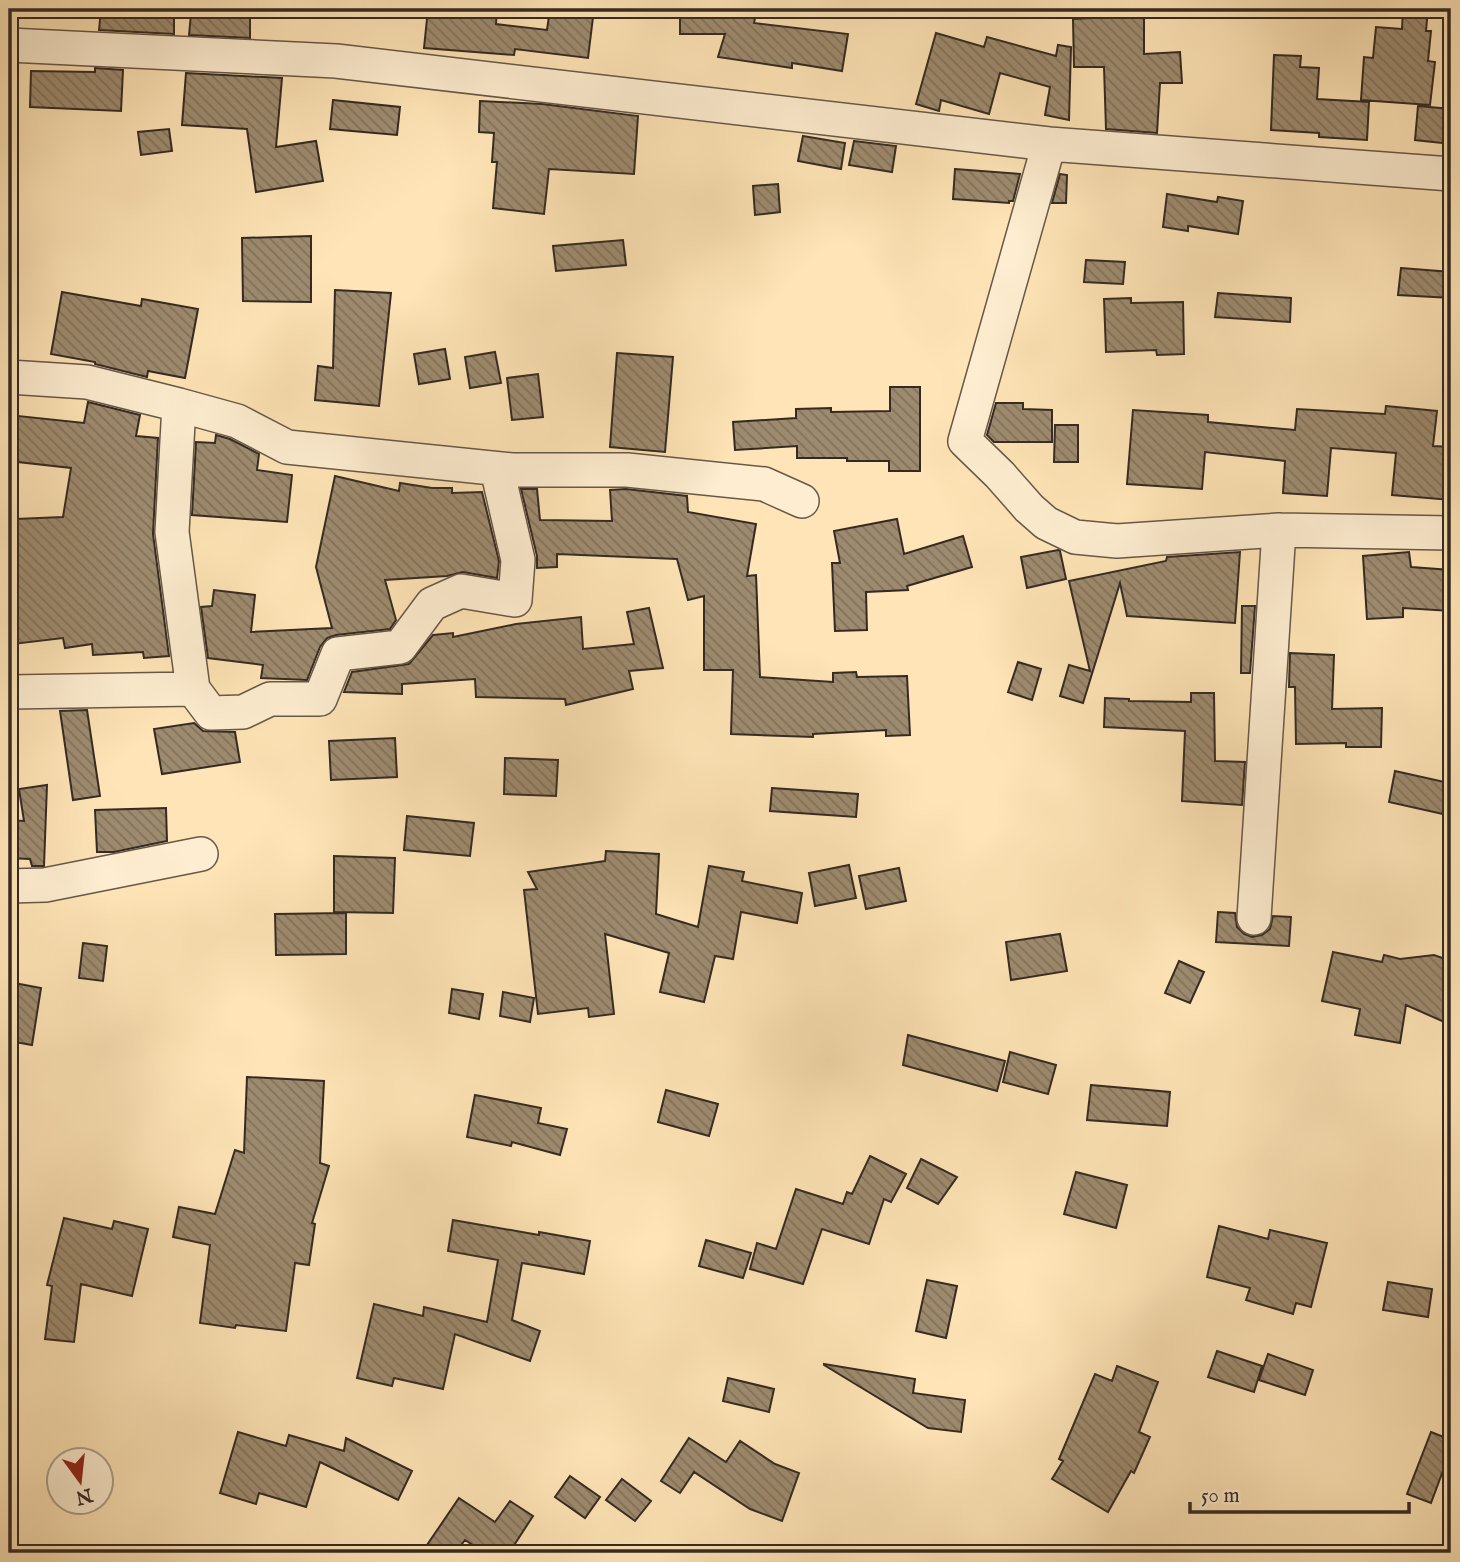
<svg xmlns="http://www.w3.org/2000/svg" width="1460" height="1562" viewBox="0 0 1460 1562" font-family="'IM FELL English',serif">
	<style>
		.building { fill: url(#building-back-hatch); stroke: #352a23; stroke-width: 2 }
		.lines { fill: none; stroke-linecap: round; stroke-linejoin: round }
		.minor-casing { stroke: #675848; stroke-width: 36 }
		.minor { stroke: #feedd0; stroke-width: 33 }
	</style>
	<defs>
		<pattern id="building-back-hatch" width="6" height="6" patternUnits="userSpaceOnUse" patternTransform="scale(1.75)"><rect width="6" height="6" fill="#9e8b6f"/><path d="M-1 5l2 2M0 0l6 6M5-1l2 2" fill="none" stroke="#82725b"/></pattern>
	</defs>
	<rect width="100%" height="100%" fill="#fee4b6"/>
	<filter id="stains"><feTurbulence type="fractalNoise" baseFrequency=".00286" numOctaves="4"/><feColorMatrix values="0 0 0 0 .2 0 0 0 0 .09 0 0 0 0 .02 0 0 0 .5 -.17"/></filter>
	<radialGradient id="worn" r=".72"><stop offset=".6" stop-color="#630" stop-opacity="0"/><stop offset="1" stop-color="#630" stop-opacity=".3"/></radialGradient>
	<!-- building -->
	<path class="building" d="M 101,9 L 174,11 L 174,34 L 99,30 Z
		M 428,9 L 497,10 L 496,24 L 547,30 L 550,9 L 594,9 L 588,58 L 515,49 L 514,55 L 424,48 Z
		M 680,9 L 757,9 L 754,23 L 848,34 L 842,71 L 792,63 L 792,68 L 718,57 L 725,34 L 680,34 Z
		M 1403,9 L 1428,9 L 1426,31 L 1431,31 L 1428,61 L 1435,62 L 1430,105 L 1361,100 L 1364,57 L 1373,58 L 1376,27 L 1402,29 Z
		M 191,14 L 250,16 L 250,38 L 189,35 Z
		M 1144,15 L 1144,54 L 1180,52 L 1182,83 L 1160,83 L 1157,133 L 1106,129 L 1104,67 L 1074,67 L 1073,19 Z
		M 936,33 L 984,47 L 987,37 L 1056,56 L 1058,45 L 1071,47 L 1069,120 L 1045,115 L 1050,87 L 1000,73 L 989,114 L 941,100 L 939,111 L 916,104 Z
		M 1274,55 L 1301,56 L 1300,67 L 1319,68 L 1317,99 L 1369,102 L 1367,140 L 1319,137 L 1319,133 L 1271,130 Z
		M 95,68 L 123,70 L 121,111 L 30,107 L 31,71 L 95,72 Z
		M 186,73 L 282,78 L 276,147 L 316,141 L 323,181 L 256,192 L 247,129 L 182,125 Z
		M 333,100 L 400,107 L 397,135 L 330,129 Z
		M 480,101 L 542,104 L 638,116 L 634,174 L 549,169 L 544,214 L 493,208 L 497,162 L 492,162 L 494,133 L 479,132 Z
		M 1418,106 L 1451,109 L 1451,144 L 1415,140 Z
		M 169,129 L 172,151 L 141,155 L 138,132 Z
		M 803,136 L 845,143 L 841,169 L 798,161 Z
		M 854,141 L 896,146 L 892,172 L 849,165 Z
		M 955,169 L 1020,174 L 1013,201 L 1009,201 L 1009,203 L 953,199 Z
		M 1060,174 L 1067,175 L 1066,203 L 1052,203 Z
		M 778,184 L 780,212 L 755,215 L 753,186 Z
		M 1167,194 L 1217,202 L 1218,197 L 1243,201 L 1238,234 L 1188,226 L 1188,231 L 1163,227 Z
		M 311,236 L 311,302 L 243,301 L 242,238 Z
		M 623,240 L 626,265 L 556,271 L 553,246 Z
		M 1086,260 L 1125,262 L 1123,284 L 1084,282 Z
		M 1401,268 L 1451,272 L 1451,298 L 1398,295 Z
		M 335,290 L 391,293 L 379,406 L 315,400 L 318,366 L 333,368 Z
		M 62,292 L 141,306 L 142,299 L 198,309 L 185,378 L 148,371 L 147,377 L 95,364 L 95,362 L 51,354 Z
		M 1218,293 L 1291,298 L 1290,322 L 1215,317 Z
		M 1131,298 L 1131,303 L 1183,302 L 1184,354 L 1157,355 L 1156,350 L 1106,352 L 1104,299 Z
		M 445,349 L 450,379 L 419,384 L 414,354 Z
		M 495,352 L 501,383 L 470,388 L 465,357 Z
		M 617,353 L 673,357 L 665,452 L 610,447 Z
		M 538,374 L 543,417 L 512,420 L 507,378 Z
		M 890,387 L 920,387 L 920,471 L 889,471 L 889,461 L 847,461 L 847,458 L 797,458 L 797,446 L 735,450 L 733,422 L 796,418 L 796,409 L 831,408 L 831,412 L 890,411 Z
		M 88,402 L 140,415 L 136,436 L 158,438 L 153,534 L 169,656 L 144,658 L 143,652 L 93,655 L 92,644 L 65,648 L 63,638 L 13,644 L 9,605 L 9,559 L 18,559 L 16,519 L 63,517 L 71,468 L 9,461 L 9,415 L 84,423 Z
		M 996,403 L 1023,403 L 1023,409 L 1052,410 L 1052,442 L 994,442 L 987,435 Z
		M 1386,406 L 1437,411 L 1433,446 L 1451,447 L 1451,500 L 1392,495 L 1396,453 L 1331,448 L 1327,496 L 1283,493 L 1285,461 L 1205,452 L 1202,489 L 1127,484 L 1133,410 L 1208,415 L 1208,422 L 1295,430 L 1297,409 L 1385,414 Z
		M 1055,425 L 1078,425 L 1078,462 L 1054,462 Z
		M 216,435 L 230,439 L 259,454 L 257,470 L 292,475 L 287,522 L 192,515 L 196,442 L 215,443 Z
		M 335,476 L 399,491 L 400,483 L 432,488 L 452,488 L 452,493 L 482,492 L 499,561 L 497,578 L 463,572 L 447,576 L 385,580 L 396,620 L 390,629 L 336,635 L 327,638 L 320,647 L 307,680 L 261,678 L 263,665 L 208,658 L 201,607 L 212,606 L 214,590 L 255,595 L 251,632 L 332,628 L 316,567 Z
		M 521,489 L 537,489 L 540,520 L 612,521 L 610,490 L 626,489 L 687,496 L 688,512 L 756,524 L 747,576 L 756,575 L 760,677 L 833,682 L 833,673 L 856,672 L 857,677 L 907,676 L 910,735 L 886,736 L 886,730 L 813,734 L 813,737 L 731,734 L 733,670 L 704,670 L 704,596 L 688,600 L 677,559 L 557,554 L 557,567 L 537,568 L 537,556 Z
		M 897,519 L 904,554 L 963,536 L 972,567 L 907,586 L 908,590 L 866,592 L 867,630 L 835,631 L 832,563 L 840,563 L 834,531 Z
		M 1058,550 L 1060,551 L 1066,579 L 1027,588 L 1021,557 Z
		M 1240,552 L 1235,623 L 1127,616 L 1120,583 L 1083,703 L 1060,696 L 1069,665 L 1090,671 L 1069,581 L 1166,561 L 1167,557 Z
		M 1409,552 L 1411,567 L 1451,570 L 1451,611 L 1403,608 L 1403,617 L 1367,619 L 1363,556 Z
		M 1242,606 L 1255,606 L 1250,673 L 1241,673 Z
		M 649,608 L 663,668 L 629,671 L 633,689 L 566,705 L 565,699 L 476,697 L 475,679 L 402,684 L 402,694 L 344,692 L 352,672 L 409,664 L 433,635 L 453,633 L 453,637 L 516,624 L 581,617 L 583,649 L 634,644 L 627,612 Z
		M 1290,653 L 1334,655 L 1332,709 L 1382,708 L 1381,747 L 1346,747 L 1346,743 L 1296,744 L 1295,687 L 1289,687 Z
		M 1018,662 L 1041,669 L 1032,700 L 1008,692 Z
		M 1191,693 L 1214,693 L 1215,761 L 1245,762 L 1242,805 L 1182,801 L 1185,731 L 1104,727 L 1105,698 L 1129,699 L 1129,701 L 1191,702 Z
		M 87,710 L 100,796 L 73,800 L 60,711 Z
		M 194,723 L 203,731 L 235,732 L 240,762 L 162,774 L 154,729 Z
		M 395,738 L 397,777 L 331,780 L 329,741 Z
		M 505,758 L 558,760 L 556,796 L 504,794 Z
		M 1395,771 L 1449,783 L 1443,814 L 1389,802 Z
		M 47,785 L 44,866 L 32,866 L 30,859 L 9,858 L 9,820 L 24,821 L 19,789 Z
		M 772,788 L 858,794 L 856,817 L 770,811 Z
		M 166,808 L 167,841 L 114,852 L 97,852 L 95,810 Z
		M 407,816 L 474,823 L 470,856 L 404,850 Z
		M 606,851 L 659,854 L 656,914 L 698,927 L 709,866 L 744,872 L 742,881 L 802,893 L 797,923 L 741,912 L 733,959 L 715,956 L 704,1002 L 660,992 L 669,953 L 605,934 L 614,1014 L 589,1017 L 588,1008 L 538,1014 L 524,890 L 537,889 L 528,872 L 605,861 Z
		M 334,856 L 395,858 L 393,913 L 334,912 Z
		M 849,865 L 856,898 L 815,906 L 809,873 Z
		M 899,868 L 906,901 L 866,909 L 859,876 Z
		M 1218,912 L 1235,913 L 1237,927 L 1244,934 L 1252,937 L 1262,935 L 1270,929 L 1273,916 L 1291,917 L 1289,946 L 1216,942 Z
		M 346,913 L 346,954 L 276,955 L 275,914 Z
		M 1060,934 L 1067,971 L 1011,980 L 1006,942 Z
		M 83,943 L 107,946 L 103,981 L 79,978 Z
		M 1333,952 L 1382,962 L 1384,955 L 1400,959 L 1434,955 L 1451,961 L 1451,1025 L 1406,1005 L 1400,1043 L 1355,1035 L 1360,1009 L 1322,1001 Z
		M 1179,961 L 1204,972 L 1190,1003 L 1165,993 Z
		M 9,982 L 41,988 L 32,1045 L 9,1041 Z
		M 452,989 L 483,994 L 479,1019 L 449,1013 Z
		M 503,992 L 534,998 L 530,1022 L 500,1016 Z
		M 908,1035 L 1005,1061 L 997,1091 L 903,1065 Z
		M 1010,1052 L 1056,1065 L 1048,1094 L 1003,1082 Z
		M 247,1077 L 324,1081 L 320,1163 L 329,1166 L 312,1223 L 315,1224 L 309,1265 L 295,1263 L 286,1331 L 236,1325 L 235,1328 L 200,1323 L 210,1245 L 173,1237 L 179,1207 L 215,1214 L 235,1150 L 244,1153 Z
		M 1091,1085 L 1170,1092 L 1167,1126 L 1087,1120 Z
		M 666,1090 L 718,1104 L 709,1136 L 658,1122 Z
		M 475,1095 L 541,1108 L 538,1123 L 567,1129 L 560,1155 L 512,1142 L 511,1146 L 467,1137 Z
		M 870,1156 L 906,1174 L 891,1202 L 884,1199 L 869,1244 L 822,1229 L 803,1284 L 750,1269 L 757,1243 L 776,1249 L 796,1189 L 843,1204 L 847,1192 L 852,1194 Z
		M 921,1159 L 957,1177 L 938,1204 L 907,1188 Z
		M 1076,1172 L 1127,1185 L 1116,1228 L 1064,1214 Z
		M 64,1218 L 112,1229 L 114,1221 L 148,1229 L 132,1296 L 81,1284 L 74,1342 L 45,1339 L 52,1286 L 47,1285 Z
		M 453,1220 L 539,1235 L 539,1232 L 590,1241 L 584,1274 L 522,1263 L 512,1320 L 540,1331 L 530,1361 L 455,1334 L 443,1389 L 394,1378 L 392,1386 L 357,1378 L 374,1304 L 423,1316 L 424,1307 L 487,1322 L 498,1260 L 448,1251 Z
		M 1219,1226 L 1268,1239 L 1270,1230 L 1327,1243 L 1311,1307 L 1296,1303 L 1293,1314 L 1246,1300 L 1250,1288 L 1207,1277 Z
		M 706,1240 L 751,1253 L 743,1278 L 699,1266 Z
		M 927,1280 L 957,1286 L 946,1338 L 916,1331 Z
		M 1388,1282 L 1432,1289 L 1428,1317 L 1383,1310 Z
		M 1217,1351 L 1262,1366 L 1254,1392 L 1208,1377 Z
		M 1268,1354 L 1313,1370 L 1305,1395 L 1259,1380 Z
		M 824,1364 L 915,1379 L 913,1393 L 965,1400 L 961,1432 L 928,1428 L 824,1365 Z
		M 1117,1366 L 1158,1382 L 1139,1432 L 1150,1437 L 1134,1473 L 1131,1471 L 1108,1512 L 1052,1479 L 1063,1461 L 1059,1459 L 1095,1374 L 1112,1381 Z
		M 728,1378 L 774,1389 L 769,1412 L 723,1401 Z
		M 238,1432 L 286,1446 L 289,1435 L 344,1451 L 346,1438 L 412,1471 L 398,1500 L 320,1462 L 306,1507 L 259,1493 L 256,1504 L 220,1493 Z
		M 1431,1432 L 1451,1440 L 1451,1449 L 1431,1503 L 1407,1494 Z
		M 689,1438 L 726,1462 L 740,1441 L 775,1464 L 799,1473 L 782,1521 L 750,1509 L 694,1472 L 680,1493 L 661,1481 Z
		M 570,1476 L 600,1497 L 585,1518 L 555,1497 Z
		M 622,1479 L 651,1501 L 635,1521 L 606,1500 Z
		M 459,1498 L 495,1522 L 510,1501 L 533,1516 L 509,1553 L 485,1553 L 465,1540 L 455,1553 L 439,1553 L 427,1545 Z"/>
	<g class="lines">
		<defs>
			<path id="minor" d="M 9,45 L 336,61 L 1049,144 L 1451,174
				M 1049,144 L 965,441 L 1000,475 L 1029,508 L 1046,523 L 1075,537 L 1117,541 L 1279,530 L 1451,533
				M 9,377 L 87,382 L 179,405 L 237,421 L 287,447 L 512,470 L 627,470 L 764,484 L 802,501
				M 179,405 L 172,532 L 193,689
				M 9,692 L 193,689 L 211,713 L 243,712 L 270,699 L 320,699 L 338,654 L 400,647 L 432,604 L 461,591 L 515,600 L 518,560 L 497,469
				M 9,886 L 45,885 L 201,854
				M 1254,918 L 1279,530"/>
		</defs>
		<!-- minor casing -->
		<use href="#minor" class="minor-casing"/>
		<!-- minor -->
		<use href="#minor" class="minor"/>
	</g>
	<!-- margin -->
	<rect width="1460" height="1562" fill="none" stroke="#fee4b6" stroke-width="35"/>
	<rect x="10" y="10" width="1439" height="1541" fill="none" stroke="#352a23" stroke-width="3.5"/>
	<rect x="18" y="18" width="1425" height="1527" fill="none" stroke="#352a23" stroke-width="2"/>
	<!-- north arrow -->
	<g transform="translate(80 1481) rotate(165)"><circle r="33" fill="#feedd0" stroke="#ae9f8b" stroke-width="2"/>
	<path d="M0-5L12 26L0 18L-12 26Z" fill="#8f2418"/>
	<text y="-10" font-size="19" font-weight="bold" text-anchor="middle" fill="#352a23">N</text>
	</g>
	<!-- scale -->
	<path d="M1190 1502v10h219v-10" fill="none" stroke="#352a23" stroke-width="3.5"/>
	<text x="1201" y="1502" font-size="21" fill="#352a23" stroke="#feedd0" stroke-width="5" paint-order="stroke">50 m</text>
	<rect width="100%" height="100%" filter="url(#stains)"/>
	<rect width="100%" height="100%" fill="url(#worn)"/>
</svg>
